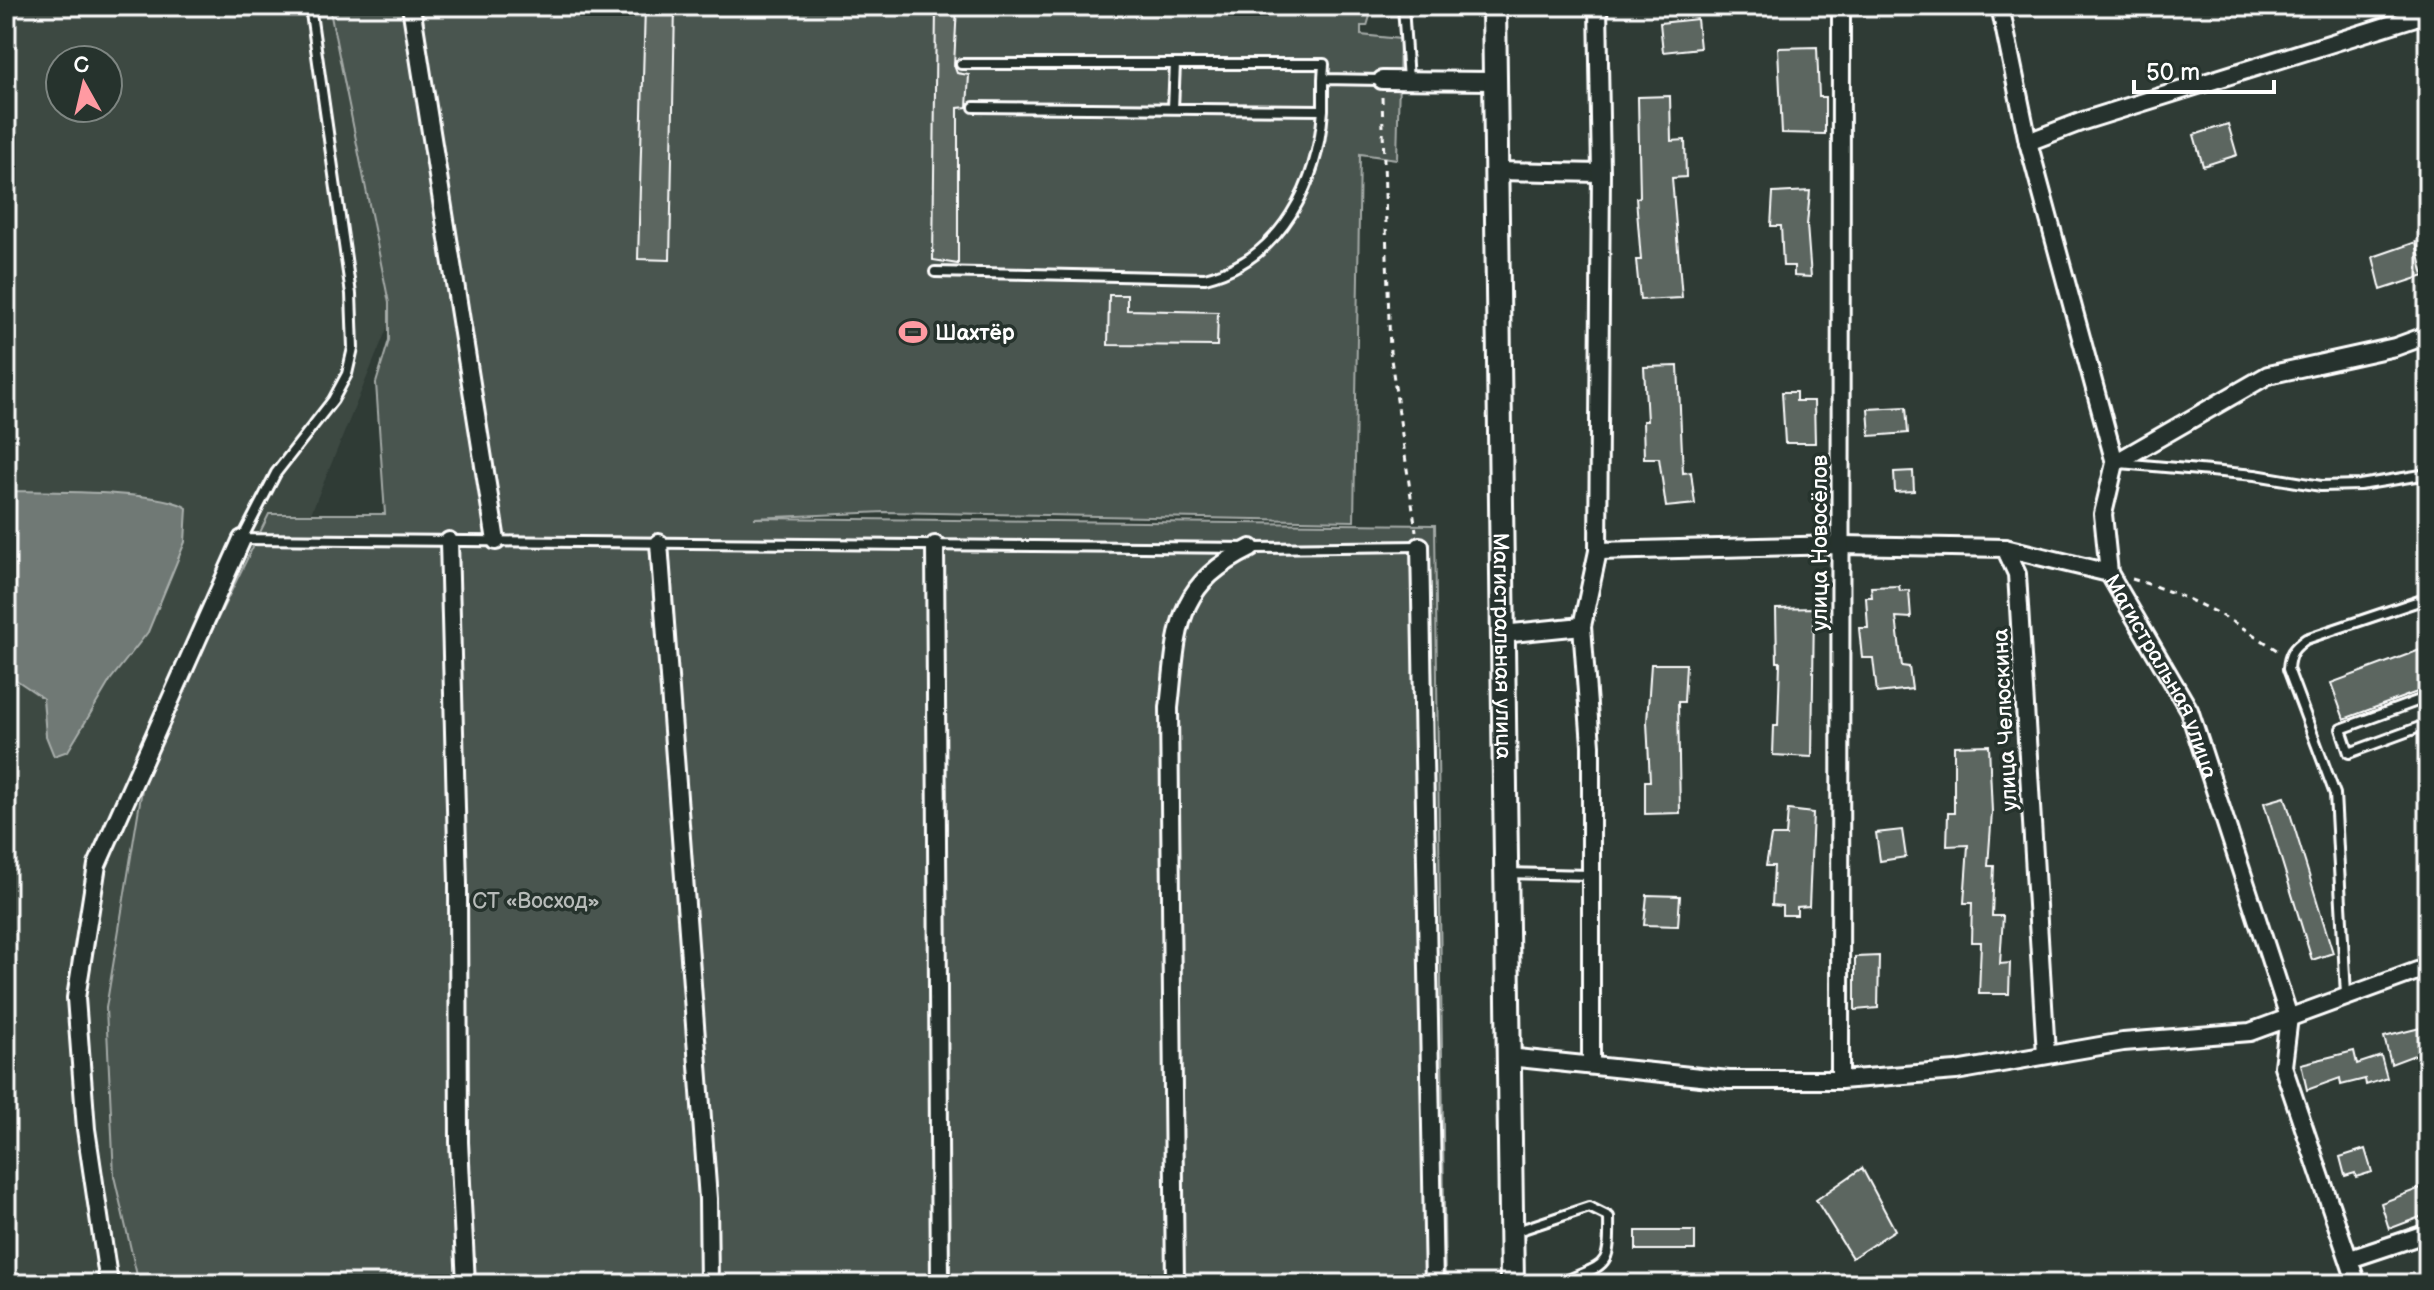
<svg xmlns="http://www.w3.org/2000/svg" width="2434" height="1290" viewBox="0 0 2434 1290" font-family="'Balsamiq Sans',sans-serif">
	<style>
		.built { fill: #3c4842; fill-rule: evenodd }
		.green { fill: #4a544f; stroke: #a4aaa7; stroke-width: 2 }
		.water { fill: #707975; stroke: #a9afac; stroke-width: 2 }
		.building { fill: #5b6661; stroke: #fff; stroke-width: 2 }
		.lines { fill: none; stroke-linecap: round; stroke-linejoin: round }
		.lane-casing { stroke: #fff; stroke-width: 14 }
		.street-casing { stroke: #fff; stroke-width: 22 }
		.secondary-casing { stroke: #fff; stroke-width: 28 }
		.path { stroke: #fff; stroke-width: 3; stroke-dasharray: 6 6; stroke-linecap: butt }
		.lane { stroke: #26332d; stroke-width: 8 }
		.street { stroke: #26332d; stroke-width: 16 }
		.secondary { stroke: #26332d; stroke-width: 22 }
		.labels { text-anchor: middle; stroke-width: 7; stroke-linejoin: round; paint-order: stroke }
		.poi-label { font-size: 22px; font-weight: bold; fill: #fff; stroke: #26332d; text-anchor: start }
		.street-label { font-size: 22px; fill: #fff; stroke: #26332d }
		.park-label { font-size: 22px; fill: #b7bbb9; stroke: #26332d }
	</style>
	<rect width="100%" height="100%" fill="#2f3b35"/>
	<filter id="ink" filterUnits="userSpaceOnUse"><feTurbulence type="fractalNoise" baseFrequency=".0125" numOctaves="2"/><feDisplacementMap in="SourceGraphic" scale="16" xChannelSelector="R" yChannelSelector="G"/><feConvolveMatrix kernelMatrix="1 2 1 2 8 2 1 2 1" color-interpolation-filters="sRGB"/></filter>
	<g filter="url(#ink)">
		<!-- built -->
		<path class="built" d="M 6,6 L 354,6 L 400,297 L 147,912 L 207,1284 L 6,1284 ZM 60,60 L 108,60 L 108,108 L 60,108 Z"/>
		<!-- green -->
		<path class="green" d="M 329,6 L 1373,6 L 1367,26 L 1361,26 L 1361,35 L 1400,39 L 1397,159 L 1360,154 L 1354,521 L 884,512 L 754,518 L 1435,525 L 1445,1284 L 139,1284 L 114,1176 L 106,1008 L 146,765 L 269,514 L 385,514 L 376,383 L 389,340 L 389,303 Z"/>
		<!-- water -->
		<path class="water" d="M 6,491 C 41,492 163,490 187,508 L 185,542 L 148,632 L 111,679 L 68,751 L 54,756 L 46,736 L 43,698 L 6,673 Z"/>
		<!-- building -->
		<path class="building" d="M 645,6 L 675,6 L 670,260 L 638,259 Z
			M 936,6 L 957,6 L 954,65 L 957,73 L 969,75 L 967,107 L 958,108 L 958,264 L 933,260 Z
			M 1697,19 L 1700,48 L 1663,52 L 1660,23 Z
			M 1817,47 L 1819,97 L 1825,97 L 1825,134 L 1782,133 L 1778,48 Z
			M 1670,96 L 1671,141 L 1685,140 L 1686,177 L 1672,178 L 1682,298 L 1640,300 L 1636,260 L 1641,260 L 1636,198 L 1640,197 L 1638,97 Z
			M 2228,124 L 2237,155 L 2203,166 L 2194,135 Z
			M 1810,191 L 1807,225 L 1811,277 L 1794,276 L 1794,266 L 1783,266 L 1781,226 L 1771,226 L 1773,193 Z
			M 2416,242 L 2424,276 L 2381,290 L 2373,257 Z
			M 1109,295 L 1127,295 L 1127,310 L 1218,312 L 1217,346 L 1108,345 Z
			M 1678,366 L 1683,473 L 1691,472 L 1695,504 L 1666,507 L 1659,458 L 1644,458 L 1643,421 L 1647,421 L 1644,367 Z
			M 1782,392 L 1796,392 L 1796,401 L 1814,401 L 1815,443 L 1785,443 Z
			M 1906,407 L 1908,433 L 1870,436 L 1868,409 Z
			M 1913,471 L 1914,491 L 1895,492 L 1894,472 Z
			M 1899,586 L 1900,591 L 1909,590 L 1911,618 L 1896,617 L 1902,666 L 1909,667 L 1912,689 L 1877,693 L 1873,658 L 1862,658 L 1859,628 L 1868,628 L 1866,597 L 1872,597 L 1871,587 Z
			M 1814,608 L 1812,757 L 1773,755 L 1774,726 L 1778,726 L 1780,662 L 1777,662 L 1776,609 Z
			M 2428,647 L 2428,688 L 2344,719 L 2331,683 Z
			M 1651,664 L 1686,664 L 1684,702 L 1678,702 L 1680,813 L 1645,814 L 1645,781 L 1650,781 L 1647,722 Z
			M 1989,745 L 1992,812 L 1988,866 L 1994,866 L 1992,916 L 2003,916 L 2000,964 L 2010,963 L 2009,994 L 1979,994 L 1981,942 L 1971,942 L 1972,903 L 1964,903 L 1968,845 L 1947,846 L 1948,813 L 1954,813 L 1954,746 Z
			M 2285,797 L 2333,953 L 2312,960 L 2264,803 Z
			M 1788,810 L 1813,813 L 1809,906 L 1797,907 L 1797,915 L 1782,915 L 1782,906 L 1772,905 L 1774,866 L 1766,866 L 1771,836 L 1786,836 Z
			M 1902,830 L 1906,857 L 1880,861 L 1876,833 Z
			M 1647,895 L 1680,896 L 1678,926 L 1644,925 Z
			M 1879,956 L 1878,1008 L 1855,1010 L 1855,957 Z
			M 2428,1026 L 2428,1050 L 2391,1064 L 2384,1037 Z
			M 2354,1051 L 2357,1064 L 2381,1056 L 2387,1078 L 2366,1085 L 2365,1079 L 2341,1085 L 2340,1078 L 2307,1090 L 2301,1064 Z
			M 2365,1149 L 2372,1172 L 2356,1177 L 2355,1173 L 2345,1176 L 2340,1157 Z
			M 1862,1168 L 1895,1230 L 1852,1258 L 1816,1200 Z
			M 2423,1187 L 2428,1214 L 2389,1229 L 2381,1203 Z
			M 1636,1231 L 1695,1231 L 1695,1250 L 1636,1250 Z"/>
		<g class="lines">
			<defs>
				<path id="lane" d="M 310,6 L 351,294 L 353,348 L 347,374 L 333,400 L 276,473 L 242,539 L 1251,548 L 1420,546
					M 1403,6 L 1408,80
					M 961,64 L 1324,64 L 1323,79 L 1381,80
					M 974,107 L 1323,110 L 1323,79
					M 1173,108 L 1175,64
					M 935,272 L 1205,278 C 1282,259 1318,183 1323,110
					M 2120,463 L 2255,475 L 2321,486 L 2360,485 L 2428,474
					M 2428,697 L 2341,729 L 2349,753 L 2428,724
					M 1507,873 L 1590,875
					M 2346,995 L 2335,794 L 2288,669 C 2289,654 2293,648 2306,639 L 2428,598
					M 1514,1232 L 1589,1207 L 1609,1217 C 1610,1272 1606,1262 1559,1284"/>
				<g id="street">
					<path d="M 411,6 L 496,541"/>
					<path id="s1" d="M 2000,6 L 2028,142 L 2115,463 L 2103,514 L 2109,573 L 2189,710 L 2289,1017 L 2283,1066 L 2357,1284"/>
					<path d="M 1382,80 L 1495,81"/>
					<path d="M 2028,142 L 2083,121 L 2428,13"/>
					<path d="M 1496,171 L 1601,173"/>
					<path d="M 2115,463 L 2268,375 L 2395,347 L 2428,335"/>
					<path d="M 449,541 L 458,884 L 459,1142 L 466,1284"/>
					<path d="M 659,543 L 708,1199 L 709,1284"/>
					<path d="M 935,545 L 940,1284"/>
					<path d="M 1420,546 L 1434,1284"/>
					<path d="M 2005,548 L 2109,573"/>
					<path d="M 1598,551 L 1842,545 L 2005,548 L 2017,574 L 2046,1054"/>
					<path d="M 1502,634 L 1582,626"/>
					<path d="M 1508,1057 L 1729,1080 L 1840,1080 L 1956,1071 L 2123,1042 L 2250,1032 L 2428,967"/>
					<path d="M 1591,1063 L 1591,745 L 1582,626 L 1598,551 L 1601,173 L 1598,6"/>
					<path d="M 1840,1080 L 1841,6"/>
					<path d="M 2350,1259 L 2428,1233"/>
					<path d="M 109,1284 L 86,1129 L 76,998 L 97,865 L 242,539"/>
					<path d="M 1175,1284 L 1169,708 C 1178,629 1173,586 1251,548"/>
				</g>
				<g id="secondary">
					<path id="s2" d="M 1494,6 L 1512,1284"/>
				</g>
			</defs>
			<!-- lane casing -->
			<use href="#lane" class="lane-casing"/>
			<!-- street casing -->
			<use href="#street" class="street-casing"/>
			<!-- secondary casing -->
			<use href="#secondary" class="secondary-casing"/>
			<!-- path -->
			<path class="path" d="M 1382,97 L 1390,352 L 1416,531
				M 2132,579 C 2187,595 2231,618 2278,651"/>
			<!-- lane -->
			<use href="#lane" class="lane"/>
			<!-- street -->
			<use href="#street" class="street"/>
			<!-- secondary -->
			<use href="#secondary" class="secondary"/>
		</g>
	</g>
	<!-- icons -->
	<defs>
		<symbol id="stadium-bare" viewBox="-9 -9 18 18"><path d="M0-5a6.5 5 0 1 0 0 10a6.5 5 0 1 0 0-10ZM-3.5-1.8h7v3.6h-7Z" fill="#ff9aa2" stroke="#26332d" stroke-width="2.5" paint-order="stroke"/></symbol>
	</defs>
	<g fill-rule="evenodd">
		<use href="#stadium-bare" x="893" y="312" width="40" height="40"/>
	</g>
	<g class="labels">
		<!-- poi labels -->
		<g class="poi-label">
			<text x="935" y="340">Шахтёр</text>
		</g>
		<!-- street labels -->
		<g class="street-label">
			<text transform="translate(1819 543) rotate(-90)" y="8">улица Новосёлов</text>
			<text dy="8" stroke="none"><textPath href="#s2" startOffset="640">Магистральная улица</textPath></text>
			<text dy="8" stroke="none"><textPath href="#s1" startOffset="700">Магистральная улица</textPath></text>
			<text transform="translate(2004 720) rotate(-93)" y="8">улица Челюскина</text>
		</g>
		<!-- park labels -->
		<g class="park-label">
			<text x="536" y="908">СТ «Восход»</text>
		</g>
	</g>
	<!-- margin -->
	<rect width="2434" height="1290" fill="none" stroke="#26332d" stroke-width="32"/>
	<rect x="16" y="16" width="2402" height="1258" fill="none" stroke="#fff" stroke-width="3" filter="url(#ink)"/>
	<!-- north arrow -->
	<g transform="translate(84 84) rotate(352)"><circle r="38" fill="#26332d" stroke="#7d8581" stroke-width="2"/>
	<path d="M0-6L14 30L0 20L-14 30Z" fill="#ff9aa2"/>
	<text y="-12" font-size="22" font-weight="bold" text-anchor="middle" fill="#ffffff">С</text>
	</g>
	<!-- scale -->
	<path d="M2134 80v12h140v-12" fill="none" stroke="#ffffff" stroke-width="4"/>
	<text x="2146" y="80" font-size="24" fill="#ffffff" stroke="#26332d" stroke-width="6" paint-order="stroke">50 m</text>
</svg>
